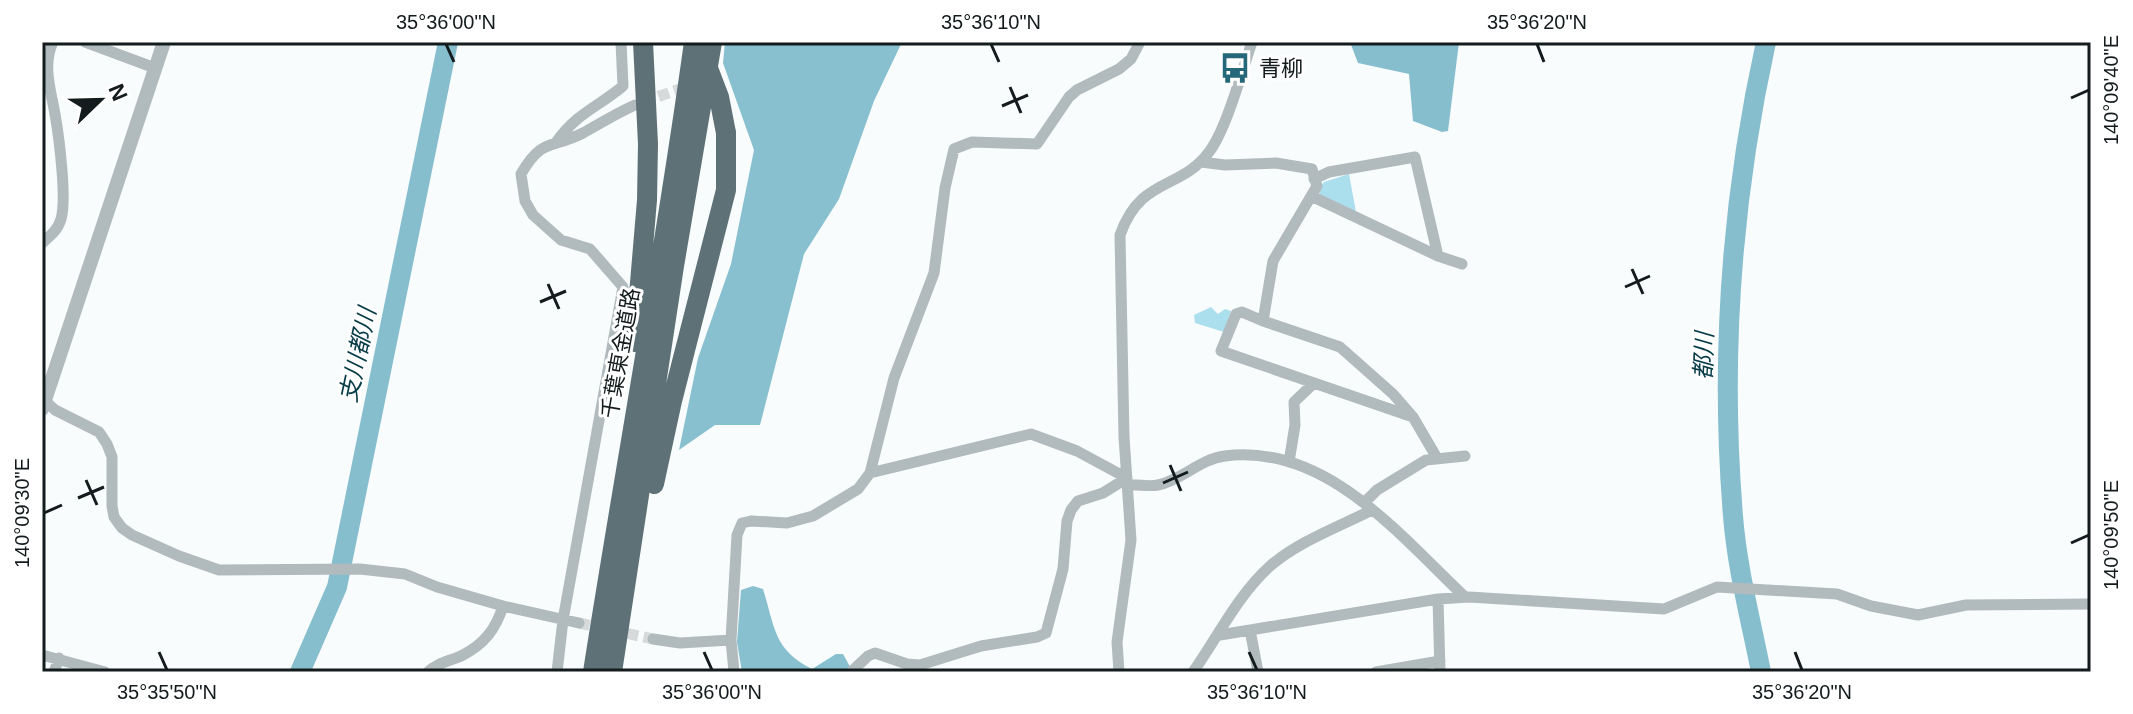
<svg xmlns="http://www.w3.org/2000/svg" width="2133" height="714" viewBox="0 0 2133 714" font-family="Helvetica,'Noto Sans JP',sans-serif">
	<style>
		.green { fill: #abdfee }
		.forest { fill: #88c0d0 }
		.water { fill: #86bece }
		.lines { fill: none; stroke-linecap: round; stroke-linejoin: round }
		.river { stroke: #86bece; stroke-width: 20 }
		.minor-tunnel { stroke: #d6dadb; stroke-width: 11; stroke-dasharray: 11 5.5; stroke-linecap: butt }
		.minor { stroke: #b1babd; stroke-width: 11 }
		.tertiary { stroke: #b1babd; stroke-width: 14 }
		.motorway { stroke: #5e7176; stroke-width: 20 }
		.motorway-bridge { stroke: #5e7176; stroke-width: 20 }
		.ticks { fill: none; stroke: #131b1d; stroke-width: 3 }
		.labels { text-anchor: middle; stroke-width: 6; stroke-linejoin: round; paint-order: stroke }
		.poi-label { font-size: 22px; fill: #131b1d; stroke: #fff; text-anchor: start }
		.street-label { font-size: 22px; fill: #131b1d; stroke: #fff }
		.water-label { font-size: 24px; font-style: italic; fill: #073c48; stroke: #fff }
		.neatline { fill: none; stroke: #131b1d; stroke-width: 3 }
		.ticks-label { font-size: 20px; text-anchor: middle; fill: #131b1d }
	</style>
	<rect width="100%" height="100%" fill="#f8fcfd"/>
	<!-- green -->
	<path class="green" d="M 1349,174 L 1356,212 L 1321,197 L 1318,189 L 1324,182 Z
		M 1211,307 L 1218,314 L 1225,309 L 1231,311 L 1224,332 L 1195,323 L 1194,315 Z"/>
	<!-- forest -->
	<path class="forest" d="M 725,42 L 902,42 L 874,101 L 839,199 L 804,254 L 760,425 L 715,425 L 679,450 L 698,358 L 731,264 L 754,150 L 723,63 Z
		M 753,586 L 763,589 C 775,627 773,649 812,669 L 836,654 L 843,654 L 853,672 L 742,672 L 737,642 L 741,590 Z"/>
	<!-- water -->
	<path class="water" d="M 1350,42 L 1459,42 L 1448,131 L 1442,132 L 1413,121 L 1409,74 L 1358,63 Z"/>
	<g class="lines">
		<!-- river -->
		<path class="river" d="M 300,672 L 337,587 L 448,42
			M 1761,672 C 1751,621 1737,568 1733,516 C 1720,357 1732,196 1766,42"/>
		<!-- minor-tunnel -->
		<path class="minor-tunnel" d="M 643,102 L 691,85
			M 579,623 L 653,639"/>
		<!-- minor -->
		<path class="minor" d="M 85,42 L 155,68
			M 557,141 C 577,113 598,107 623,86 L 621,42
			M 1201,162 L 1225,165 L 1276,163 L 1312,169 L 1317,186 L 1273,261 L 1263,321 L 1340,347 L 1393,394 L 1413,417 L 1437,458
			M 1314,179 L 1329,172 L 1415,157 L 1438,256
			M 1311,196 L 1438,256 L 1462,264
			M 42,243 C 50,236 58,230 61,219 C 67,199 59,137 55,114 C 51,91 42,65 53,42
			M 1263,321 L 1242,312 L 1236,314 L 1221,351 L 1413,417
			M 42,398 L 55,410 L 99,432 L 107,444 L 112,457 L 112,506 L 114,517 L 122,528 L 132,535 L 179,556 L 219,570 L 360,569 L 405,574 L 437,587 L 503,606 L 579,623
			M 1289,462 L 1295,425 L 1294,402 L 1314,383
			M 1127,485 C 1137,484 1148,487 1158,485 C 1182,480 1200,459 1225,456 C 1326,443 1400,536 1465,597
			M 1365,502 L 1377,490 L 1426,460 L 1465,456
			M 1438,599 L 1440,672
			M 1250,630 L 1258,672
			M 1220,635 L 1438,599 L 1469,597 L 1664,609 L 1717,587 L 1837,594 L 1871,606 L 1918,615 L 1966,605 L 2091,604
			M 653,639 L 680,643 L 731,640
			M 42,655 L 105,672
			M 54,672 L 59,658
			M 428,672 C 438,662 451,661 463,655 C 484,644 496,629 503,606
			M 557,672 L 563,620 L 623,287 L 590,249 L 561,240 L 533,215 L 525,201 L 521,174 C 542,137 552,149 583,133 C 601,123 617,113 635,105
			M 734,672 L 731,640 L 737,535 L 742,523 L 751,521 L 787,523 L 813,516 L 858,489 L 870,473 L 894,378 L 934,273 L 945,188 L 954,149 L 972,142 L 1037,144 L 1069,97 L 1077,90 L 1119,69 L 1131,59 L 1140,42
			M 851,672 L 868,656 L 875,653 L 907,664 L 920,665 L 981,646 L 1037,637 L 1046,633 L 1063,569 L 1067,521 L 1071,510 L 1078,501 L 1103,493 L 1127,478 L 1077,451 L 1031,434 L 870,473
			M 1119,672 L 1117,642 L 1131,540 L 1124,437 L 1120,235 C 1141,176 1180,191 1209,152 C 1226,130 1242,71 1252,42
			M 1193,672 C 1217,638 1238,595 1269,567 C 1297,542 1338,527 1372,510
			M 1376,672 L 1440,661"/>
		<!-- tertiary -->
		<path class="tertiary" d="M 42,409 L 164,42"/>
		<!-- motorway -->
		<path class="motorway" d="M 635,342 L 647,200 L 648,144 L 643,42
			M 654,484 L 672,401 L 726,190 L 726,133
			M 593,672 C 626,462 665,253 694,42
			M 612,672 L 674,266 L 712,42"/>
		<!-- motorway-bridge -->
		<path class="motorway-bridge" d="M 698,42 L 719,97 L 726,133"/>
	</g>
	<!-- ticks -->
	<path class="ticks" d="M 446,44 L 454,62M 991,44 L 999,62M 1537,44 L 1544,62M 1010,87 L 1021,113M 2071,98 L 2089,90M 1002,106 L 1028,95M 1632,269 L 1643,294M 548,284 L 559,309M 1625,287 L 1650,276M 540,302 L 566,291M 1170,465 L 1181,491M 86,480 L 97,505M 1163,483 L 1188,472M 78,498 L 104,487M 44,513 L 62,505M 2071,543 L 2089,535M 159,652 L 167,670M 704,652 L 712,670M 1249,652 L 1257,670M 1795,652 L 1802,670"/>
	<!-- icons -->
	<defs>
		<symbol id="bus-bare" viewBox="-9 -9 18 18"><path d="M-5-6H5V4H4V6H2V4H-2V6H-4V4H-5ZM-3.5-4V0h7V-4ZM-3.5 1.2v1.5H-2V1.2ZM2 1.2v1.5H3.5V1.2Z" fill="#246879" stroke="#fff" stroke-width="2.5" paint-order="stroke"/></symbol>
	</defs>
	<g fill-rule="evenodd">
		<use href="#bus-bare" x="1213" y="46" width="44" height="44"/>
	</g>
	<g class="labels">
		<!-- poi labels -->
		<g class="poi-label">
			<text x="1259" y="76">青柳</text>
		</g>
		<!-- street labels -->
		<g class="street-label">
			<text transform="translate(620 353) rotate(-80)" y="8">千葉東金道路</text>
		</g>
		<!-- water labels -->
		<g class="water-label">
			<text transform="translate(358 355) rotate(-78)" y="8">支川都川</text>
			<text transform="translate(1704 356) rotate(-88)" y="8">都川</text>
		</g>
	</g>
	<!-- border -->
	<rect width="2133" height="714" fill="none" stroke="#ffffff" stroke-width="88"/>
	<!-- north arrow -->
	<g transform="translate(100 100) rotate(67)" stroke="#ffffff" stroke-width="6" paint-order="stroke">
	<path d="M0-6L14 30L0 20L-14 30Z" fill="#131b1d"/>
	<text y="-12" font-size="22" font-weight="bold" text-anchor="middle" fill="#131b1d">N</text>
	</g>
	<rect x="44" y="44" width="2045" height="626" class="neatline"/>
	<g class="ticks-label">
		<text x="446" y="29">35°36'00"N</text>
		<text x="991" y="29">35°36'10"N</text>
		<text x="1537" y="29">35°36'20"N</text>
		<text transform="translate(2111 90) rotate(-90)" y="7">140°09'40"E</text>
		<text transform="translate(22 513) rotate(-90)" y="7">140°09'30"E</text>
		<text transform="translate(2111 535) rotate(-90)" y="7">140°09'50"E</text>
		<text x="167" y="699">35°35'50"N</text>
		<text x="712" y="699">35°36'00"N</text>
		<text x="1257" y="699">35°36'10"N</text>
		<text x="1802" y="699">35°36'20"N</text>
	</g>
</svg>
